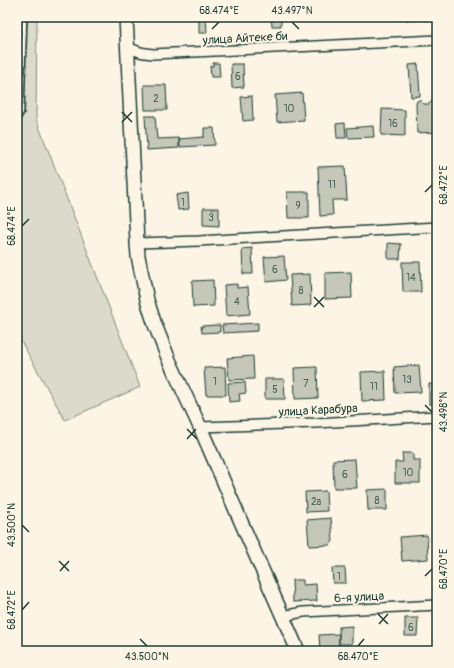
<svg xmlns="http://www.w3.org/2000/svg" width="454" height="668" viewBox="0 0 454 668" font-family="Pangolin,sans-serif">
	<style>
		.green { fill: #dcdacc; stroke: #7e8c80 }
		.building { fill: #c5c7b9; stroke: #1f3d34 }
		.lines { fill: none; stroke-linecap: round; stroke-linejoin: round }
		.service-casing { stroke: #1f3d34; stroke-width: 8 }
		.minor-casing { stroke: #1f3d34; stroke-width: 12 }
		.secondary-casing { stroke: #1f3d34; stroke-width: 16 }
		.service { stroke: #fcf5e5; stroke-width: 4.5 }
		.minor { stroke: #fcf5e5; stroke-width: 9 }
		.secondary { stroke: #fcf5e5; stroke-width: 13 }
		.ticks { fill: none; stroke: #1f3d34; stroke-width: 1.5 }
		.labels { text-anchor: middle; stroke-width: 4; stroke-linejoin: round; paint-order: stroke }
		.number-label { font-size: 10px; fill: #486055 }
		.street-label { font-size: 12px; fill: #1f3d34; stroke: #fcf5e5 }
		.neatline { fill: none; stroke: #1f3d34; stroke-width: 1.5 }
		.ticks-label { font-size: 10px; text-anchor: middle; fill: #1f3d34 }
	</style>
	<rect width="100%" height="100%" fill="#fcf5e5"/>
	<filter id="ink" filterUnits="userSpaceOnUse"><feTurbulence type="fractalNoise" baseFrequency=".025" numOctaves="2"/><feDisplacementMap in="SourceGraphic" scale="8" xChannelSelector="R" yChannelSelector="G"/><feConvolveMatrix kernelMatrix="1 2 1 2 8 2 1 2 1" color-interpolation-filters="sRGB"/></filter>
	<g filter="url(#ink)">
		<!-- green -->
		<path class="green" d="M 17,17 L 37,17 L 36,119 L 140,387 L 65,420 L 17,334 Z"/>
		<!-- building -->
		<path class="building" d="M 199,17 L 206,17 L 207,33 L 199,33 Z
			M 271,17 L 281,17 L 281,26 L 272,26 Z
			M 406,17 L 430,17 L 430,20 L 406,20 Z
			M 213,63 L 219,63 L 220,77 L 211,77 L 210,66 L 213,66 Z
			M 231,64 L 243,64 L 244,87 L 232,88 Z
			M 418,64 L 420,96 L 411,97 L 409,65 Z
			M 144,85 L 166,85 L 167,110 L 145,110 Z
			M 302,93 L 304,120 L 277,122 L 275,95 Z
			M 252,96 L 253,120 L 243,121 L 241,97 Z
			M 420,100 L 424,104 L 429,104 L 433,100 L 437,101 L 437,132 L 417,133 L 416,104 L 417,101 Z
			M 382,109 L 405,110 L 405,136 L 381,135 Z
			M 145,116 L 155,116 L 157,139 L 179,138 L 179,148 L 147,150 Z
			M 345,123 L 346,138 L 337,138 L 336,124 Z
			M 373,126 L 374,137 L 348,138 L 347,128 Z
			M 204,128 L 214,128 L 215,145 L 180,147 L 179,139 L 204,137 Z
			M 345,166 L 347,200 L 332,200 L 333,215 L 320,216 L 318,167 Z
			M 287,192 L 309,192 L 309,218 L 288,218 Z
			M 188,193 L 189,209 L 178,210 L 176,195 Z
			M 203,208 L 219,208 L 219,226 L 203,225 Z
			M 388,243 L 401,244 L 400,259 L 388,259 Z
			M 252,248 L 253,274 L 243,274 L 242,249 Z
			M 284,256 L 286,280 L 266,282 L 264,257 Z
			M 402,262 L 420,262 L 421,292 L 403,292 Z
			M 351,272 L 352,298 L 325,299 L 325,273 Z
			M 310,274 L 311,305 L 292,306 L 290,275 Z
			M 213,280 L 214,306 L 193,307 L 192,281 Z
			M 237,284 L 237,288 L 248,287 L 250,314 L 226,316 L 224,285 Z
			M 258,323 L 258,331 L 223,333 L 222,325 Z
			M 220,325 L 220,332 L 202,333 L 201,326 Z
			M 253,356 L 254,379 L 229,380 L 227,358 Z
			M 419,365 L 421,392 L 395,393 L 394,367 Z
			M 225,367 L 226,395 L 206,395 L 204,368 Z
			M 317,367 L 318,398 L 295,399 L 294,368 Z
			M 385,371 L 386,400 L 362,401 L 361,372 Z
			M 265,379 L 284,379 L 285,399 L 265,399 Z
			M 245,382 L 246,393 L 239,394 L 240,401 L 229,402 L 228,383 Z
			M 429,384 L 437,384 L 437,404 L 429,404 Z
			M 402,453 L 413,453 L 413,460 L 420,460 L 420,483 L 395,483 L 395,462 L 403,462 Z
			M 355,459 L 357,488 L 334,488 L 333,460 Z
			M 387,489 L 387,510 L 368,510 L 367,490 Z
			M 326,491 L 327,511 L 306,512 L 305,492 Z
			M 331,518 L 333,541 L 330,545 L 309,546 L 307,520 Z
			M 427,535 L 428,559 L 402,561 L 400,537 Z
			M 332,568 L 345,568 L 346,583 L 333,583 Z
			M 292,580 L 303,580 L 303,585 L 316,584 L 317,601 L 293,602 Z
			M 405,618 L 418,618 L 417,636 L 405,636 Z
			M 352,626 L 352,644 L 339,644 L 339,627 Z
			M 339,634 L 339,651 L 320,651 L 319,635 Z"/>
		<g class="lines">
			<defs>
				<path id="service" d="M 17,119 L 21,112 L 24,17"/>
				<path id="minor" d="M 127,46 C 136,52 143,53 153,54 L 437,40
					M 137,243 L 199,241 L 437,227
					M 200,427 L 316,423 L 437,416
					M 283,616 L 303,612 L 437,605"/>
				<path id="secondary" d="M 126,17 L 137,243 L 138,256 L 147,300 L 155,325 L 169,360 L 200,427 L 242,524 L 298,651"/>
			</defs>
			<!-- service casing -->
			<use href="#service" class="service-casing"/>
			<!-- minor casing -->
			<use href="#minor" class="minor-casing"/>
			<!-- secondary casing -->
			<use href="#secondary" class="secondary-casing"/>
			<!-- service -->
			<use href="#service" class="service"/>
			<!-- minor -->
			<use href="#minor" class="minor"/>
			<!-- secondary -->
			<use href="#secondary" class="secondary"/>
		</g>
	</g>
	<!-- ticks -->
	<path class="ticks" d="M 292,22 L 299,29M 212,29 L 219,22M 122,112 L 132,122M 122,122 L 132,112M 425,192 L 432,185M 22,226 L 29,219M 314,297 L 324,307M 314,307 L 324,297M 425,405 L 432,412M 187,429 L 197,439M 187,439 L 196,429M 22,525 L 29,532M 59,561 L 69,571M 60,571 L 69,561M 425,576 L 432,569M 22,610 L 29,602M 378,614 L 388,624M 379,624 L 388,614M 140,639 L 147,646M 358,646 L 364,639"/>
	<g class="labels">
		<!-- number labels -->
		<g class="number-label">
			<text x="238" y="80">6</text>
			<text x="156" y="102">2</text>
			<text x="289" y="112">10</text>
			<text x="393" y="127">16</text>
			<text x="332" y="188">11</text>
			<text x="183" y="206">1</text>
			<text x="298" y="209">9</text>
			<text x="211" y="221">3</text>
			<text x="275" y="273">6</text>
			<text x="411" y="281">14</text>
			<text x="301" y="294">8</text>
			<text x="237" y="305">4</text>
			<text x="407" y="383">13</text>
			<text x="215" y="385">1</text>
			<text x="306" y="387">7</text>
			<text x="374" y="390">11</text>
			<text x="275" y="393">5</text>
			<text x="408" y="476">10</text>
			<text x="345" y="478">6</text>
			<text x="377" y="504">8</text>
			<text x="316" y="505">2а</text>
			<text x="339" y="580">1</text>
			<text x="411" y="631">6</text>
		</g>
		<!-- street labels -->
		<g class="street-label">
			<text transform="translate(245 38) rotate(-3)" y="4">улица Айтеке би</text>
			<text transform="translate(318 410) rotate(-3)" y="4">улица Карабура</text>
			<text transform="translate(359 597) rotate(-3)" y="4">6-я улица</text>
		</g>
	</g>
	<!-- margin -->
	<rect width="454" height="668" fill="none" stroke="#fcf5e5" stroke-width="44"/>
	<rect x="22" y="22" width="410" height="624" class="neatline"/>
	<g class="ticks-label">
		<text x="219" y="14">68.474°E</text>
		<text x="292" y="14">43.497°N</text>
		<text transform="translate(443 185) rotate(-90)" y="4">68.472°E</text>
		<text transform="translate(11 226) rotate(-90)" y="4">68.474°E</text>
		<text transform="translate(443 412) rotate(-90)" y="4">43.498°N</text>
		<text transform="translate(11 525) rotate(-90)" y="4">43.500°N</text>
		<text transform="translate(443 569) rotate(-90)" y="4">68.470°E</text>
		<text transform="translate(11 610) rotate(-90)" y="4">68.472°E</text>
		<text x="147" y="660">43.500°N</text>
		<text x="358" y="660">68.470°E</text>
	</g>
</svg>
